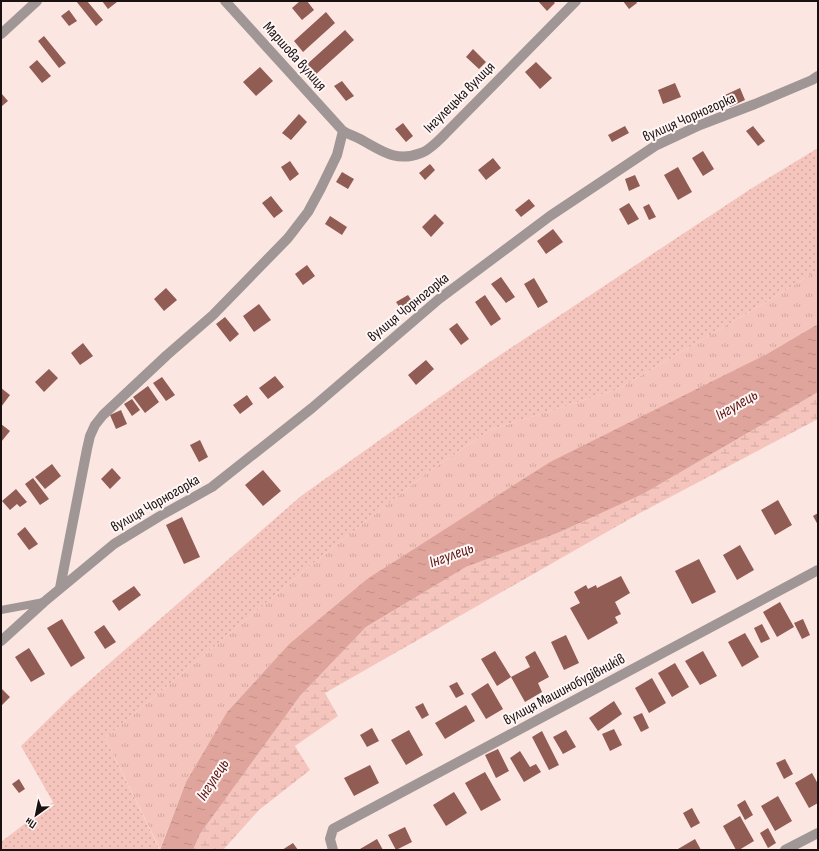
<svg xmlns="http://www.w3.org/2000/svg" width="819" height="851" viewBox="0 0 819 851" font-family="'Sofia Sans Condensed',sans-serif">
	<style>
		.grass { fill: url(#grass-tufts) }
		.wetland { fill: url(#wetland-marsh) }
		.park { fill: url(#park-dots) }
		.water { fill: url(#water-ripples) }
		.building { fill: #905c54 }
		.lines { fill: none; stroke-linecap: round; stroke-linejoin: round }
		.service { stroke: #9f9695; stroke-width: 8 }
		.minor { stroke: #9f9695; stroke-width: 10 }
		.labels { text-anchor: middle; stroke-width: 4; stroke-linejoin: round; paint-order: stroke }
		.street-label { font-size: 15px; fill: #191211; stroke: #fff6f5 }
		.water-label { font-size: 16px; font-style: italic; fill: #5b1712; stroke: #fff6f5 }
	</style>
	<defs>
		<pattern id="grass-tufts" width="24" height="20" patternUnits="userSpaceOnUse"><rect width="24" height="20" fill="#f5c5bd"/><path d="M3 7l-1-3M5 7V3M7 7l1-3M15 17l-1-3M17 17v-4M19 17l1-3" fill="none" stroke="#d1a8a1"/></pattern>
		<pattern id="wetland-marsh" width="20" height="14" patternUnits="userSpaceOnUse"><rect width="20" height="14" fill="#f5c5bd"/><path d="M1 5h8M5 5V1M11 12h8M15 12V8" fill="none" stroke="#d1a8a1"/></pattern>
		<pattern id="park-dots" width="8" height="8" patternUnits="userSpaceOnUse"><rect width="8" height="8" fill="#f5c5bd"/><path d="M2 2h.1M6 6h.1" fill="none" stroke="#d1a8a1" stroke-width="1.8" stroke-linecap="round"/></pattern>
		<pattern id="water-ripples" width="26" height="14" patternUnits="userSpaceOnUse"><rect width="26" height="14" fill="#dfa59c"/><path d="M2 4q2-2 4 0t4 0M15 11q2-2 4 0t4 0" fill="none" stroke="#bf8d85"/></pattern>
	</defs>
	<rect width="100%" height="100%" fill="#fbe6e2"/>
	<!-- grass -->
	<path class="grass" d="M 818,270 L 818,324 L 765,355 L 367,579 L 289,644 L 227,712 L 186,782 L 160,849 L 105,738 L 317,560 L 428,472 L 490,430 L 547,412 L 618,389 L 766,302 Z"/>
	<!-- wetland -->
	<path class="wetland" d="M 818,392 L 818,419 L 640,513 L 325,693 L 338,716 L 295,746 L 310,770 L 259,810 L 223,850 L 193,850 L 200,834 L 300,696 L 366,627 L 466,567 L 560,532 L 643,494 Z"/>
	<!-- park -->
	<path class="park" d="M 818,148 L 818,270 L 766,302 L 618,389 L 547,412 L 490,430 L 428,472 L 317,560 L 105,738 L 160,850 L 1,850 L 1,842 L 53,802 L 21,746 L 72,696 L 301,496 L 488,363 L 749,190 Z"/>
	<!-- water -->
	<path class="water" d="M 818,324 L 818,392 L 643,494 L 560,532 L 466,567 L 366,627 L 300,696 L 200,834 L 193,850 L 160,850 L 186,782 L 227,712 L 289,644 L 367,579 L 550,462 L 765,355 Z"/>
	<!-- building -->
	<path class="building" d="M 76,1 L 87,1 L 103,20 L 96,26 Z
		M 102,1 L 116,1 L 117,2 L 108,9 Z
		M 300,1 L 307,1 L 314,10 L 302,20 L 292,8 Z
		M 538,1 L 553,1 L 555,3 L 547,11 Z
		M 623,1 L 636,1 L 637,3 L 629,9 Z
		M 69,10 L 77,21 L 69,26 L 61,16 Z
		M 326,12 L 335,23 L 303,52 L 294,41 Z
		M 345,30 L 354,40 L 314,76 L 305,66 Z
		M 44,36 L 66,63 L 59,68 L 38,41 Z
		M 473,49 L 486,62 L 479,69 L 466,57 Z
		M 37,60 L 51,76 L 42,83 L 29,67 Z
		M 536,62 L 552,78 L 540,89 L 525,72 Z
		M 260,67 L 273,81 L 256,96 L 243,82 Z
		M 342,81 L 354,96 L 346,101 L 334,86 Z
		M 675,83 L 681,97 L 663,104 L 658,90 Z
		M 740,88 L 745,100 L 730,107 L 725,95 Z
		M 1,93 L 8,101 L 2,106 L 1,105 Z
		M 299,114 L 307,122 L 291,140 L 282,133 Z
		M 403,123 L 413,136 L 406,142 L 395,129 Z
		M 625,126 L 629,133 L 612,142 L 608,135 Z
		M 753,126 L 765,141 L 758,146 L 746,131 Z
		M 703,151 L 714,169 L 703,176 L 692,158 Z
		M 493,158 L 501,168 L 486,180 L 478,170 Z
		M 290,161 L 299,174 L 290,181 L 281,167 Z
		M 430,164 L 435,170 L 425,180 L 419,173 Z
		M 678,167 L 692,192 L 678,200 L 664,175 Z
		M 342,172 L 354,179 L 348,189 L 336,182 Z
		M 635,175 L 640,186 L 629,191 L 625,179 Z
		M 271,196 L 283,211 L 274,218 L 262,203 Z
		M 529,199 L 535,206 L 521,217 L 515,210 Z
		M 629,203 L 639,219 L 628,225 L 619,209 Z
		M 649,204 L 656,217 L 649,220 L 643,207 Z
		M 435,214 L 444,223 L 431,237 L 422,227 Z
		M 330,216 L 347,227 L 342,235 L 325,224 Z
		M 553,229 L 563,242 L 546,254 L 537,241 Z
		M 307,265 L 315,276 L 303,285 L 295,274 Z
		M 501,277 L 515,297 L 506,303 L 491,284 Z
		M 534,278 L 548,302 L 538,308 L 524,284 Z
		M 166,288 L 177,300 L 164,311 L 154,299 Z
		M 408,295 L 412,301 L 400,308 L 396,302 Z
		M 485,295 L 501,319 L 491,326 L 475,302 Z
		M 259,304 L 271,320 L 254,332 L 243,316 Z
		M 225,317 L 239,334 L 230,342 L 216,324 Z
		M 457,323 L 469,339 L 461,345 L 449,329 Z
		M 83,343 L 93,356 L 80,365 L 71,353 Z
		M 426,360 L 434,369 L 416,385 L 408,375 Z
		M 49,369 L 58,378 L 44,392 L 35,382 Z
		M 275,376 L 284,387 L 268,399 L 259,388 Z
		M 162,377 L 175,395 L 166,401 L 153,383 Z
		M 148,386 L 159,402 L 145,413 L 133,397 Z
		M 1,388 L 10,395 L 1,407 Z
		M 247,395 L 253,404 L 240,414 L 233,405 Z
		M 132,399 L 140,410 L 132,416 L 124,404 Z
		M 121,410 L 127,424 L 116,429 L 110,415 Z
		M 1,424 L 10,431 L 1,442 Z
		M 200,440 L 208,457 L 199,462 L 190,445 Z
		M 52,464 L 61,476 L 45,489 L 35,477 Z
		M 112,468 L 121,478 L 110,489 L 101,479 Z
		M 263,470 L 281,491 L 263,506 L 245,485 Z
		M 33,478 L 49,499 L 40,505 L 25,484 Z
		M 16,489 L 27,502 L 20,507 L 17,504 L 10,510 L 2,501 Z
		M 778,500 L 792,525 L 775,535 L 761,510 Z
		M 818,513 L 818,525 L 813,516 Z
		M 182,517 L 200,557 L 184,564 L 166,525 Z
		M 25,527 L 38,544 L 29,550 L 17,534 Z
		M 740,545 L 754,570 L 737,580 L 723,555 Z
		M 699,559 L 716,592 L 692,604 L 675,571 Z
		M 621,576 L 630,593 L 615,602 L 621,614 L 615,617 L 618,623 L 588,640 L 570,608 L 580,603 L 574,592 L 586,585 L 588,589 L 596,585 L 597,588 Z
		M 134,586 L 141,595 L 119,611 L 112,601 Z
		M 780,602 L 794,627 L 777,637 L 763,612 Z
		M 62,619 L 85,658 L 71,667 L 47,628 Z
		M 803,619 L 810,635 L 802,639 L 794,623 Z
		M 762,624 L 770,639 L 761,643 L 754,628 Z
		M 104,625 L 116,642 L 105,649 L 94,632 Z
		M 745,633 L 759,657 L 742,667 L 728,642 Z
		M 566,635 L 579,663 L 564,670 L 551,642 Z
		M 29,648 L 45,674 L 31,682 L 15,657 Z
		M 495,651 L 511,677 L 497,686 L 481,659 Z
		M 535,651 L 549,677 L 538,683 L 542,692 L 525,702 L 511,677 L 530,667 L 525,657 Z
		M 703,651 L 717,676 L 700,685 L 685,661 Z
		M 675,663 L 689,687 L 672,697 L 658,673 Z
		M 652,678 L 666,703 L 649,713 L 635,688 Z
		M 457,682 L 464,694 L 456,698 L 449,686 Z
		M 488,683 L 503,709 L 486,719 L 471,694 Z
		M 1,688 L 10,697 L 1,706 Z
		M 614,701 L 622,714 L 598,731 L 589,718 Z
		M 423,703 L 429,715 L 422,719 L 415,707 Z
		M 466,705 L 475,721 L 445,739 L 435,723 Z
		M 642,713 L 649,728 L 641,732 L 633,717 Z
		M 372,728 L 379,741 L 367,747 L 360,735 Z
		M 614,729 L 622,745 L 610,751 L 602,734 Z
		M 409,730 L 423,755 L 406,765 L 391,740 Z
		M 566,730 L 576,747 L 563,754 L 553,737 Z
		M 542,731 L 559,765 L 549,770 L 532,737 Z
		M 498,749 L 509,771 L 496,778 L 485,755 Z
		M 520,751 L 530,767 L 536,764 L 541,772 L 524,782 L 510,758 Z
		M 785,759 L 793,774 L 784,779 L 776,763 Z
		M 370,765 L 379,783 L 354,796 L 344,778 Z
		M 485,772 L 501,800 L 481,811 L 465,783 Z
		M 812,773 L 818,784 L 818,803 L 809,808 L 795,783 Z
		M 19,779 L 25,789 L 19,793 L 12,784 Z
		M 454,792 L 467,813 L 446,826 L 433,805 Z
		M 778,796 L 792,821 L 775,831 L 761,806 Z
		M 745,800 L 753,815 L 745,820 L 737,805 Z
		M 692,808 L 700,823 L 691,828 L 683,813 Z
		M 740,816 L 754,841 L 739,850 L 736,850 L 723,826 Z
		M 405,827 L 412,842 L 396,850 L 388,835 Z
		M 768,828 L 776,843 L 768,848 L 760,833 Z
		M 377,839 L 383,850 L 361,850 L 360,849 Z
		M 695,839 L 701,850 L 678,850 L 678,849 Z
		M 293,843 L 298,850 L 282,850 Z"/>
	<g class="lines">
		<!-- service -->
		<path class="service" d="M 1,610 L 44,602"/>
		<!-- minor -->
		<path class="minor" d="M 225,1 L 343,131 C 348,134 354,136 360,139 C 381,150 395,163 421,153 C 430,150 440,139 447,132 L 576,1
			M 1,34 L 37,1
			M 60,588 L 87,449 L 90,436 L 95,425 L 103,415 L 167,355 L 213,315 L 288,238 L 308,212 L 321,188 L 337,155 L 343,131
			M 1,641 L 44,602 L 114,544 L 160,516 L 212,487 L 312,408 L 439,299 L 550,216 L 655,146 L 700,125 L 755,104 L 812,80 L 818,76
			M 333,850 L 330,839 L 333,829 L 818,570
			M 785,850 L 818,833"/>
	</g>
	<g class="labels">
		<!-- street labels -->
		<g class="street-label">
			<text transform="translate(295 56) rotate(48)" y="5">Маршова вулиця</text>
			<text transform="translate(459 97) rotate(-45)" y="5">Інгулецька вулиця</text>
			<text transform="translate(689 117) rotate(-24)" y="5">вулиця Чорногорка</text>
			<text transform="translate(408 307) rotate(-39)" y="5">вулиця Чорногорка</text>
			<text transform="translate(155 503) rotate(-30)" y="5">вулиця Чорногорка</text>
			<text transform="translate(564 689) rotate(-28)" y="5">вулиця Машинобудівників</text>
		</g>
		<!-- water labels -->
		<g class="water-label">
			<text transform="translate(736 404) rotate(-30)" y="6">Інгулець</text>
			<text transform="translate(451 554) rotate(-20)" y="6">Інгулець</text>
			<text transform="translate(212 779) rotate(-57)" y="6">Інгулець</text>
		</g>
	</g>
	<!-- border -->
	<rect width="819" height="851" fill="none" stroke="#191211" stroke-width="4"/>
	<!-- north arrow -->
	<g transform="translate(36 815) rotate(213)" stroke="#fff6f5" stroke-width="3" paint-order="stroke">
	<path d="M0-3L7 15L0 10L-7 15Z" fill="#191211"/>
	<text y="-6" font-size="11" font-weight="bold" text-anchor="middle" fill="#191211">Пн</text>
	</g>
</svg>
